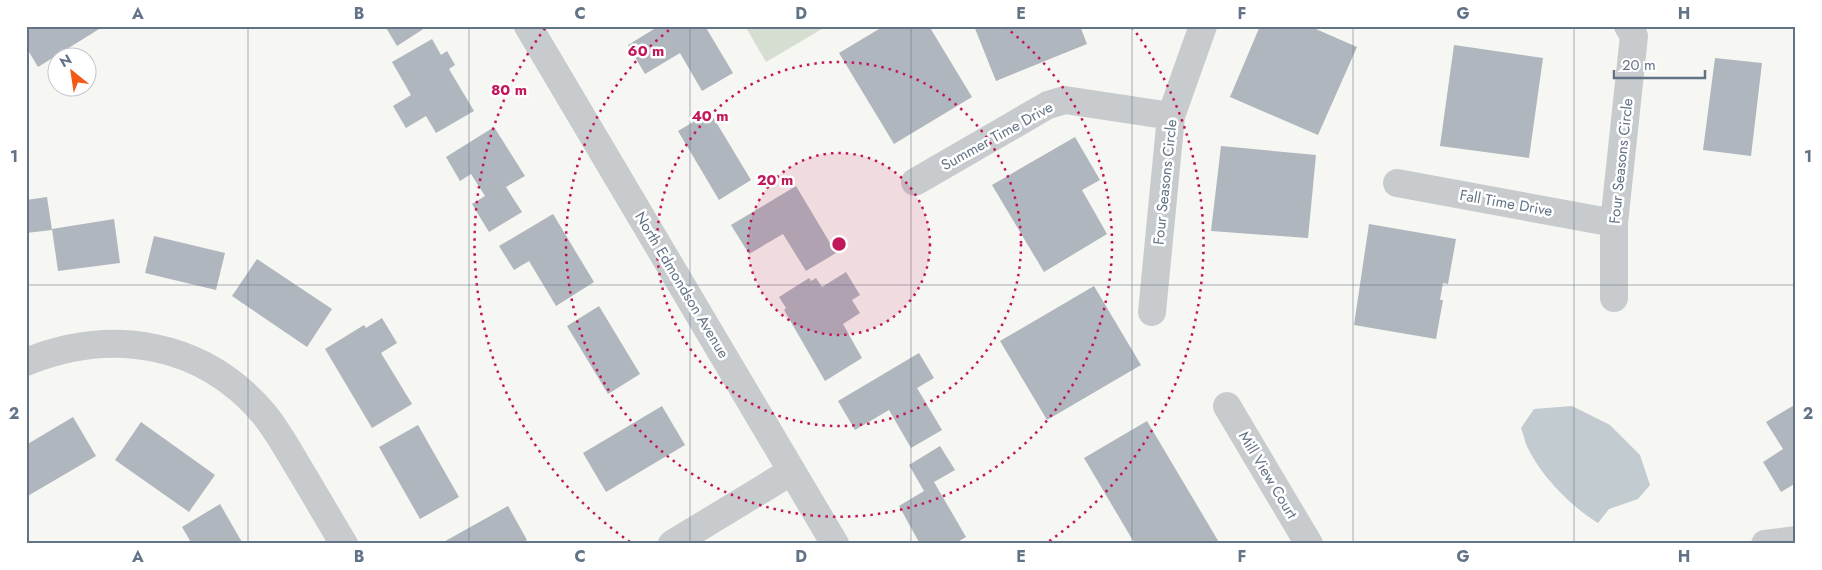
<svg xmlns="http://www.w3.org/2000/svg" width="1822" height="570" viewBox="0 0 1822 570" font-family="Jost,sans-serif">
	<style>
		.green { fill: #d6ded2 }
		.water { fill: #c1cbd0 }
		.building { fill: #afb6bd }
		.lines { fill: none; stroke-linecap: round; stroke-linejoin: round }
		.minor { stroke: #c8cbce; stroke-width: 28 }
		.grid { fill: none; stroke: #627386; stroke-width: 1; stroke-opacity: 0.55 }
		.ring { fill: none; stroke: #c2185b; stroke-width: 2.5; stroke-dasharray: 2.5 5 }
		.labels { text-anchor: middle; stroke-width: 5; stroke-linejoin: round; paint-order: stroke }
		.street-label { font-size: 15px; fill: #627386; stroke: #fff }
		.centre { fill: #c2185b; stroke: #fff; stroke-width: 2.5 }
		.ring-label { font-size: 15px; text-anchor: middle; font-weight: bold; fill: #c2185b; stroke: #fff; stroke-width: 5; stroke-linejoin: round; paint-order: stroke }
		.neatline { fill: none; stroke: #627386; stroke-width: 2 }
		.grid-label { font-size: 16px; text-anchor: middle; font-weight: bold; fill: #627386 }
	</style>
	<rect width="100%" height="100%" fill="#f6f6f2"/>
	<!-- green -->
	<path class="green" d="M 745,26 L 827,26 L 766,62 Z"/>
	<!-- water -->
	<path class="water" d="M 1572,406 L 1610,425 L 1640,455 L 1650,485 L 1638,499 L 1609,509 L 1598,523 C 1573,508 1542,477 1529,450 C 1525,444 1524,435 1521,428 L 1534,409 Z"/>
	<!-- building -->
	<path class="building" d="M 26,26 L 104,26 L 38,67 L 26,47 Z
		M 385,26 L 428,26 L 397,46 Z
		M 659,26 L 705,26 L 733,73 L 702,91 L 680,53 L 645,74 L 628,45 Z
		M 884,26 L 929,26 L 972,97 L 894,144 L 839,53 Z
		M 974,26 L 1080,26 L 1087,44 L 996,81 Z
		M 1260,26 L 1309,26 L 1357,47 L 1318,135 L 1230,97 Z
		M 432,39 L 441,55 L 447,51 L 455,65 L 449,69 L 474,111 L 436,133 L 426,116 L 406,128 L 393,106 L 411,95 L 392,62 Z
		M 1454,45 L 1543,58 L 1529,158 L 1440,146 Z
		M 1715,58 L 1762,63 L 1751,156 L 1703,150 Z
		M 710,112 L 751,180 L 719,200 L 678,131 Z
		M 494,127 L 525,176 L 506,187 L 522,212 L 489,232 L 472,204 L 485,196 L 471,174 L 460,181 L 446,157 Z
		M 1075,137 L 1100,180 L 1082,190 L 1107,234 L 1044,272 L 992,185 Z
		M 1221,146 L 1316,155 L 1308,238 L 1211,231 Z
		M 796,186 L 836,253 L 806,271 L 783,234 L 749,254 L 731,225 Z
		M 47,197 L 52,230 L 26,233 L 26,200 Z
		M 553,214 L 594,282 L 556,306 L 529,261 L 514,270 L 499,246 Z
		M 114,219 L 120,263 L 58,271 L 52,229 Z
		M 1369,224 L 1456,239 L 1448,284 L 1443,283 L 1440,300 L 1443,300 L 1436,339 L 1354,325 Z
		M 154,236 L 225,253 L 216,290 L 145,273 Z
		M 257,259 L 332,309 L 307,347 L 232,296 Z
		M 846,272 L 860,295 L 852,300 L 860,313 L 843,324 L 862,358 L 825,381 L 784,310 L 786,308 L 779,297 L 809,278 L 811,281 L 816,278 L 822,287 Z
		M 1094,286 L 1141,365 L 1047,420 L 1000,341 Z
		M 599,306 L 640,374 L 608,394 L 567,326 Z
		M 382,318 L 397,343 L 381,353 L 412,404 L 372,428 L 325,349 L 364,325 L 366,328 Z
		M 919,353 L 934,378 L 917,388 L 942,430 L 911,448 L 889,410 L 855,430 L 838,401 Z
		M 1796,404 L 1796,483 L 1781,492 L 1763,462 L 1783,449 L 1766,422 Z
		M 662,406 L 685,445 L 606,492 L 583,453 Z
		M 73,417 L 96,456 L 26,497 L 26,445 Z
		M 1147,421 L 1220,544 L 1135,544 L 1084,458 Z
		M 141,422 L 215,475 L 189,512 L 115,460 Z
		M 418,425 L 459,497 L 420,519 L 379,447 Z
		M 940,446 L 955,470 L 934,482 L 966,537 L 954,544 L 920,544 L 899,506 L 924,491 L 909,465 Z
		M 220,504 L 243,544 L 192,544 L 182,527 Z
		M 508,506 L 527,540 L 520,544 L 440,544 Z"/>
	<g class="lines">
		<!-- minor -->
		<path class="minor" d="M 528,26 L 835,544
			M 915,182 L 1048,105 L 1065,100 L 1171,116
			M 1397,183 L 1614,223
			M 1614,298 L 1614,223 L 1634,36 L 1628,26
			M 1152,312 L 1171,116 L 1203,26
			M 26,362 C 112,327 203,342 264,414 C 277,430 287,448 297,465 C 313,491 328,518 344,544
			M 1227,406 L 1309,544
			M 672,544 L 792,471
			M 1765,544 L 1796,540"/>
	</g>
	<!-- grid -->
	<path class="grid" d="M 248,26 L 248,544M 469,26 L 469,544M 690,26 L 690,544M 911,26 L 911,544M 1132,26 L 1132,544M 1353,26 L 1353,544M 1574,26 L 1574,544M 26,285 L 1796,285"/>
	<!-- distance rings -->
	<circle cx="839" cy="244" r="91" fill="#c2185b" fill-opacity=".12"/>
	<g class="ring">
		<circle cx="839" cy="244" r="91"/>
		<circle cx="839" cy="244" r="182"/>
		<path d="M1005 27A273 273 0 1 1 673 27"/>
		<path d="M630 542A364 364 0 0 1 546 27M1132 27A364 364 0 0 1 1048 542"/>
	</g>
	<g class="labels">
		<!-- street labels -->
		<g class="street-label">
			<text transform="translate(997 136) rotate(-29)" y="5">Summer Time Drive</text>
			<text transform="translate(1621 161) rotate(-84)" y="5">Four Seasons Circle</text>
			<text transform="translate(1165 182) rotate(-84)" y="5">Four Seasons Circle</text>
			<text transform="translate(1506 203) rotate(10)" y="5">Fall Time Drive</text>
			<text transform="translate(682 285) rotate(59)" y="5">North Edmondson Avenue</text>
			<text transform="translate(1268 475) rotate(59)" y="5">Mill View Court</text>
		</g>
	</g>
	<circle cx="839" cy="244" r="8" class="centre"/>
	<g class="ring-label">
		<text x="646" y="56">60 m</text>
		<text x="509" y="95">80 m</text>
		<text x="710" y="121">40 m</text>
		<text x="775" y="185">20 m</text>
	</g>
	<!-- border -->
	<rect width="1822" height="570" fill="none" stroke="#ffffff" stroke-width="55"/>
	<!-- north arrow -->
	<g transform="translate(72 72) rotate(330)"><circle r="24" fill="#ffffff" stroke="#c0c7cf"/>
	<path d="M0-4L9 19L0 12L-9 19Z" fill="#f35a15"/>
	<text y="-8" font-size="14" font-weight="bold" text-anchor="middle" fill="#627386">N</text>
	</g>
	<!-- scale -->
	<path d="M1614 70v8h91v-8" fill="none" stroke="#627386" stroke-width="2.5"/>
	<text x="1622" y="70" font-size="15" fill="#627386" stroke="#ffffff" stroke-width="4" paint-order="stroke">20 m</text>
	<rect x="28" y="28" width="1766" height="514" class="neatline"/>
	<g class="grid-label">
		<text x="138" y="19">A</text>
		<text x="359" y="19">B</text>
		<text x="580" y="19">C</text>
		<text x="801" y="19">D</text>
		<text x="1021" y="19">E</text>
		<text x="1242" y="19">F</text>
		<text x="1463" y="19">G</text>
		<text x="1684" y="19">H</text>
		<text x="14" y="162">1</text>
		<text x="1808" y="162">1</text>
		<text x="14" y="419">2</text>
		<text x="1808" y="419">2</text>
		<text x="138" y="562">A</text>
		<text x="359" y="562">B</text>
		<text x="580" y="562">C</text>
		<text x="801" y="562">D</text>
		<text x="1021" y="562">E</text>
		<text x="1242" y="562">F</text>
		<text x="1463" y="562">G</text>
		<text x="1684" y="562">H</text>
	</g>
</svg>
